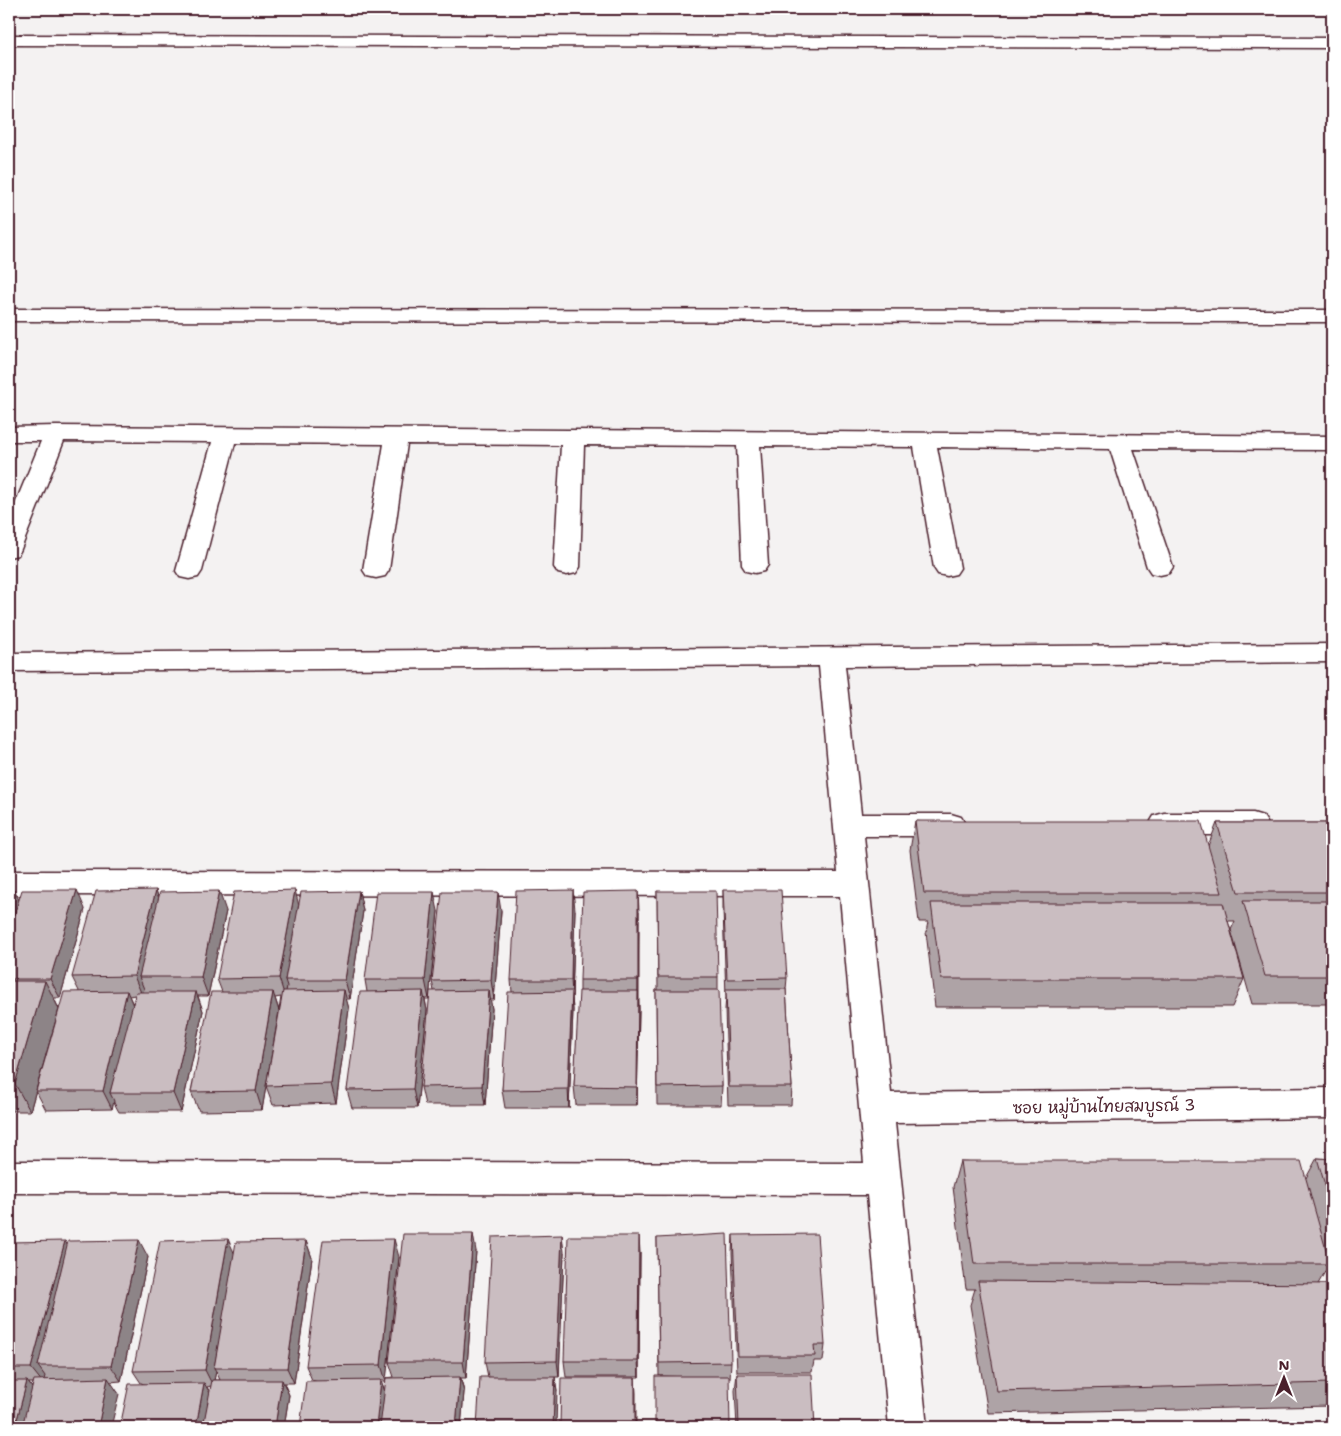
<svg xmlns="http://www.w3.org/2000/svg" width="1341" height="1436" viewBox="0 0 1341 1436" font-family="'Shantell Sans','Playpen Sans Thai',sans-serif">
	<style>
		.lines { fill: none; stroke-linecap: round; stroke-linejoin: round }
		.minor-casing { stroke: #4a1f2b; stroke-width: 3 }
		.minor { fill: #fff; fill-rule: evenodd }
		.wall { fill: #aea3a6; stroke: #4a1f2b; fill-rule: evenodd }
		.shaded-wall { fill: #8d8487; stroke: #4a1f2b }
		.building { fill: #cabdc1; stroke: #4a1f2b }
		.labels { text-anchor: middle; stroke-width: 4; stroke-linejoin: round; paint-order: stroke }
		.near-street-label { font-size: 16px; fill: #4a1f2b; stroke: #fff }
	</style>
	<rect width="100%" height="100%" fill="#f4f2f2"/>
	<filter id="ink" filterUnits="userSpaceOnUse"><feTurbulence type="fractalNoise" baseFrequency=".02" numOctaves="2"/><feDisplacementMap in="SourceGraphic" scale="10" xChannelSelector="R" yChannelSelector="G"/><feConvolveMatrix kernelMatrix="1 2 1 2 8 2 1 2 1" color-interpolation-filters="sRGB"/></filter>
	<g filter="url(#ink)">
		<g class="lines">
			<defs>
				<path id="minor" d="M 9,35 L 1332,38 L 1332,48 L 9,45 Z
					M 9,309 L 1332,310 L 1332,322 L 9,321 Z
					M 56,426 L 1332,436 L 1332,450 L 1133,449 L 1173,567 L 1169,573 L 1160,575 L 1151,573 L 1147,567 L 1110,449 L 937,447 L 960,568 L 956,574 L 947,576 L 938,574 L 934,568 L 914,447 L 760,446 L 768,565 L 764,571 L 755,573 L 746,571 L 742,565 L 737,446 L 584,445 L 580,567 L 576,573 L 567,575 L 558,573 L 554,567 L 561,445 L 407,444 L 389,570 L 385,576 L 376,578 L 367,576 L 363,570 L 384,444 L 235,443 L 202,571 L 198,577 L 189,579 L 180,577 L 176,571 L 212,442 L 64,441 L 21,549 L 18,555 L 9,557 L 9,519 L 41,441 L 9,441 L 9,427 Z
					M 1332,644 L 1332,662 L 845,666 L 861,814 L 951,814 L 961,817 L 966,825 L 961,833 L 951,836 L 864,836 L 891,1093 L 1332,1088 L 1332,1118 L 895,1123 L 927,1427 L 889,1427 L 867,1195 L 9,1193 L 9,1161 L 864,1163 L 840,896 L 9,895 L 9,871 L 838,872 L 819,666 L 9,671 L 9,653 Z
					M 1164,813 L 1253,813 L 1263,816 L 1268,824 L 1263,832 L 1253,835 L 1164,835 L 1154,832 L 1149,824 L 1154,816 Z"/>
			</defs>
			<!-- minor casing -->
			<use href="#minor" class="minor-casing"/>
			<!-- minor -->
			<use href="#minor" class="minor"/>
		</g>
		<!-- wall -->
		<path class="wall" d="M 915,821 L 1208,846 L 1217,823 L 1332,823 L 1332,1004 L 1252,1004 L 1231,930 L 1235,921 L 1228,921 L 1244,979 L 1232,1007 L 935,1007 L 926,932 L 928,922 L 919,922 L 910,850 Z
			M 9,890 L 19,900 L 85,909 L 60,998 L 54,998 L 59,1009 L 30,1111 L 9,1111 Z
			M 156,890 L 158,898 L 226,911 L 208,996 L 198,996 L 203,1011 L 181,1112 L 119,1112 L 113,1101 L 112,1109 L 46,1110 L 36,1091 L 79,991 L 72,977 ZM 135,995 L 133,1004 L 129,996 Z
			M 723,890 L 787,978 L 786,989 L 792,1087 L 791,1105 L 728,1105 L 725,1009 L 726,997 L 723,909 Z
			M 359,891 L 363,911 L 350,999 L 346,999 L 349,1009 L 336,1103 L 273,1105 L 266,1086 L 262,1110 L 199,1111 L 191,1092 L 222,992 L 217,979 L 299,906 ZM 281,997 L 279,1010 L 275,998 Z
			M 657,891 L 718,977 L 718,990 L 722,1086 L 721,1105 L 657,1105 L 656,990 L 658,990 Z
			M 575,910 L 572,997 L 573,1010 L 569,1108 L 505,1108 L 502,1090 L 512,992 L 511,980 Z
			M 438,911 L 429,999 L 425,999 L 427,1010 L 417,1108 L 352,1108 L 347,1090 L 367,992 L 365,980 Z
			M 501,911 L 494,1000 L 490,1000 L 492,1009 L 485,1105 L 425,1105 L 421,1087 L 434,991 L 432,981 Z
			M 639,911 L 639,1010 L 637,1105 L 576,1105 L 574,1086 L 580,991 L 580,980 Z
			M 1317,1158 L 1332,1159 L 1332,1406 L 988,1413 L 970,1305 L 975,1289 L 966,1289 L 953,1187 L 960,1161 L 1306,1178 ZM 1326,1270 L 1330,1284 L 1318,1284 Z
			M 733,1235 L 825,1345 L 823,1361 L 814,1361 L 812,1372 L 737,1372 L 732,1252 Z
			M 657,1238 L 731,1362 L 730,1378 L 659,1376 Z
			M 306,1241 L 312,1258 L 294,1383 L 284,1383 L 289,1395 L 284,1427 L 141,1383 L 133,1371 L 234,1253 ZM 216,1371 L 220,1380 L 214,1380 ZM 211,1386 L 210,1392 L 207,1387 Z
			M 9,1242 L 67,1246 L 148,1257 L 121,1381 L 110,1382 L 119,1394 L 9,1427 ZM 29,1383 L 33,1383 L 32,1388 Z
			M 476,1251 L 466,1378 L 461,1378 L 464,1392 L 461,1427 L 312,1380 L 306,1366 L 399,1257 L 386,1378 L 394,1377 L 389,1362 ZM 381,1381 L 386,1381 L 385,1391 Z
			M 564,1252 L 559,1377 L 555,1377 L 557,1392 L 488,1377 L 485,1362 Z
			M 640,1253 L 639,1377 L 566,1377 L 564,1361 Z
			M 737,1374 L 815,1427 L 737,1427 L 735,1390 Z"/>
		<!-- shaded-wall -->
		<path class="shaded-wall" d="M 14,890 L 24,910 L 9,958 L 9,907 Z
			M 77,890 L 85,909 L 60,998 L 50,979 Z
			M 156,890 L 163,910 L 139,977 L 144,989 L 142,995 L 134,976 Z
			M 295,890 L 300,910 L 285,980 L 287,986 L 285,997 L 279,978 Z
			M 573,890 L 575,910 L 572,997 L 573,1010 L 569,1108 L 568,1089 L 572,993 L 571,980 Z
			M 219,891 L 226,911 L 208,996 L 201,977 Z
			M 359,891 L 363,911 L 350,999 L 345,980 Z
			M 638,891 L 639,911 L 638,999 Z
			M 434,892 L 438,911 L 429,999 L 425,980 Z
			M 498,892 L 501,911 L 494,1000 L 491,980 Z
			M 45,981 L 59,1009 L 30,1111 L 15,1084 Z
			M 344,990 L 349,1009 L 336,1103 L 331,1084 Z
			M 489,990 L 492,1009 L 485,1105 L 482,1086 Z
			M 127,991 L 135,1010 L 110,1093 L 114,1101 L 112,1109 L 103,1091 Z
			M 423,991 L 427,1010 L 417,1108 L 413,1089 Z
			M 638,991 L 639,1010 L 637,1105 L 637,1087 Z
			M 196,992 L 203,1011 L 181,1112 L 173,1093 Z
			M 273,992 L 279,1011 L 262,1110 L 256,1091 Z
			M 473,1234 L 476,1251 L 466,1378 L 463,1362 Z
			M 562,1235 L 564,1252 L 559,1377 L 557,1361 Z
			M 639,1236 L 640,1253 L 639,1377 L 638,1361 Z
			M 228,1239 L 236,1257 L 214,1368 L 216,1371 L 213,1386 L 205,1370 Z
			M 394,1239 L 399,1257 L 386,1381 L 381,1365 Z
			M 139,1240 L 148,1257 L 121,1381 L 111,1366 Z
			M 65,1241 L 75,1258 L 38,1366 L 45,1376 L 43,1383 L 31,1368 Z
			M 306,1241 L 312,1258 L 294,1383 L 287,1368 Z
			M 460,1377 L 464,1392 L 461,1427 L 456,1427 Z
			M 555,1377 L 557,1392 L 556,1427 L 553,1427 Z
			M 108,1378 L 119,1394 L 111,1427 L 98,1427 Z
			M 635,1378 L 636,1393 L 636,1427 L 635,1427 Z
			M 282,1380 L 289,1395 L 284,1427 L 275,1427 Z
			M 381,1380 L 386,1395 L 383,1427 L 376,1427 Z
			M 27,1381 L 38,1396 L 31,1427 L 15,1427 Z
			M 204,1383 L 213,1398 L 208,1427 L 196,1427 Z"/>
		<!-- building -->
		<path class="building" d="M 915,821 L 1201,821 L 1222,893 L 924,893 Z
			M 1217,823 L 1332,823 L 1332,892 L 1238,892 Z
			M 9,890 L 14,890 L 9,907 Z
			M 22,890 L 77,890 L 50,979 L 9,979 L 9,931 Z
			M 156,890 L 134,976 L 72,977 L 96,891 Z
			M 295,890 L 279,978 L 217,979 L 234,892 Z
			M 573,890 L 571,980 L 511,980 L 516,891 Z
			M 723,890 L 781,890 L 787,978 L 727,979 Z
			M 219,891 L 201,977 L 139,977 L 160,892 Z
			M 359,891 L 345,980 L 285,980 L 301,892 Z
			M 638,891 L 638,980 L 580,980 L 583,892 Z
			M 657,891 L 716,891 L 718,977 L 658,977 Z
			M 376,892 L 434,892 L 425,980 L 365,980 Z
			M 442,892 L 498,892 L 491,980 L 432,981 Z
			M 1243,901 L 1332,901 L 1332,976 L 1265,976 Z
			M 931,903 L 1223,903 L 1244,979 L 941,979 Z
			M 9,981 L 45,981 L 15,1084 L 9,1084 Z
			M 726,989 L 786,989 L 792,1087 L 729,1087 Z
			M 344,990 L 331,1084 L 266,1086 L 283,991 Z
			M 489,990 L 482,1086 L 421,1087 L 430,991 Z
			M 656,990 L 719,990 L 722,1086 L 657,1087 Z
			M 127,991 L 103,1091 L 36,1091 L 64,992 Z
			M 423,991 L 413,1089 L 347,1090 L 360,992 Z
			M 572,991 L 568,1089 L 502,1090 L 508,992 Z
			M 579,991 L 638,991 L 637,1087 L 574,1086 Z
			M 136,992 L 196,992 L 173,1093 L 110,1093 Z
			M 211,992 L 273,992 L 256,1091 L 191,1092 Z
			M 1317,1158 L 1332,1159 L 1332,1209 Z
			M 960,1161 L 1301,1161 L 1330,1264 L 974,1264 Z
			M 403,1234 L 473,1234 L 463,1362 L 389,1362 Z
			M 727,1234 L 731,1362 L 659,1363 L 657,1238 Z
			M 817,1234 L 825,1345 L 814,1345 L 815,1356 L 738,1356 L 733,1235 Z
			M 562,1235 L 557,1361 L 485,1362 L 492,1237 Z
			M 568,1236 L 639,1236 L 638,1361 L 564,1361 Z
			M 228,1239 L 205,1370 L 133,1371 L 160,1241 Z
			M 394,1239 L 381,1365 L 306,1366 L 323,1240 Z
			M 139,1240 L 111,1366 L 38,1366 L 68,1241 Z
			M 65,1241 L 31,1368 L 9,1368 L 9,1242 Z
			M 306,1241 L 287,1368 L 214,1368 L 236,1242 Z
			M 978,1281 L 1332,1284 L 1332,1383 L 997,1391 Z
			M 737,1374 L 812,1374 L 815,1427 L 739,1427 Z
			M 655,1376 L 729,1376 L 730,1427 L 655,1427 Z
			M 460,1377 L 456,1427 L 380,1427 L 386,1378 Z
			M 480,1377 L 555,1377 L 553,1427 L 477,1427 Z
			M 108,1378 L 98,1427 L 22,1427 L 34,1380 Z
			M 561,1378 L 635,1378 L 635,1427 L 560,1427 Z
			M 212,1380 L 282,1380 L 275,1427 L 203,1427 Z
			M 381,1380 L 376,1427 L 300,1427 L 306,1381 Z
			M 9,1381 L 27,1381 L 15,1427 L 9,1427 Z
			M 204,1383 L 196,1427 L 120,1427 L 129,1384 Z"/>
	</g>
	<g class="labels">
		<!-- near-street labels -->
		<g class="near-street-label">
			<text transform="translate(1104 1106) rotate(-1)" y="6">ซอย หมู่บ้านไทยสมบูรณ์ 3</text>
		</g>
	</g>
	<!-- margin -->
	<rect width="1341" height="1436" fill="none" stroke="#fff" stroke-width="30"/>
	<rect x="15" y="15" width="1311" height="1406" fill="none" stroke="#4a1f2b" stroke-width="2" filter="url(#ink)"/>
	<!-- north arrow -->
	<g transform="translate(1284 1378)" stroke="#ffffff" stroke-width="4" paint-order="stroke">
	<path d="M0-4L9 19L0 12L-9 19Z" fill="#4a1f2b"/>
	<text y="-8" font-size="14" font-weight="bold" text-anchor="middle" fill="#4a1f2b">N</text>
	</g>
</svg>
